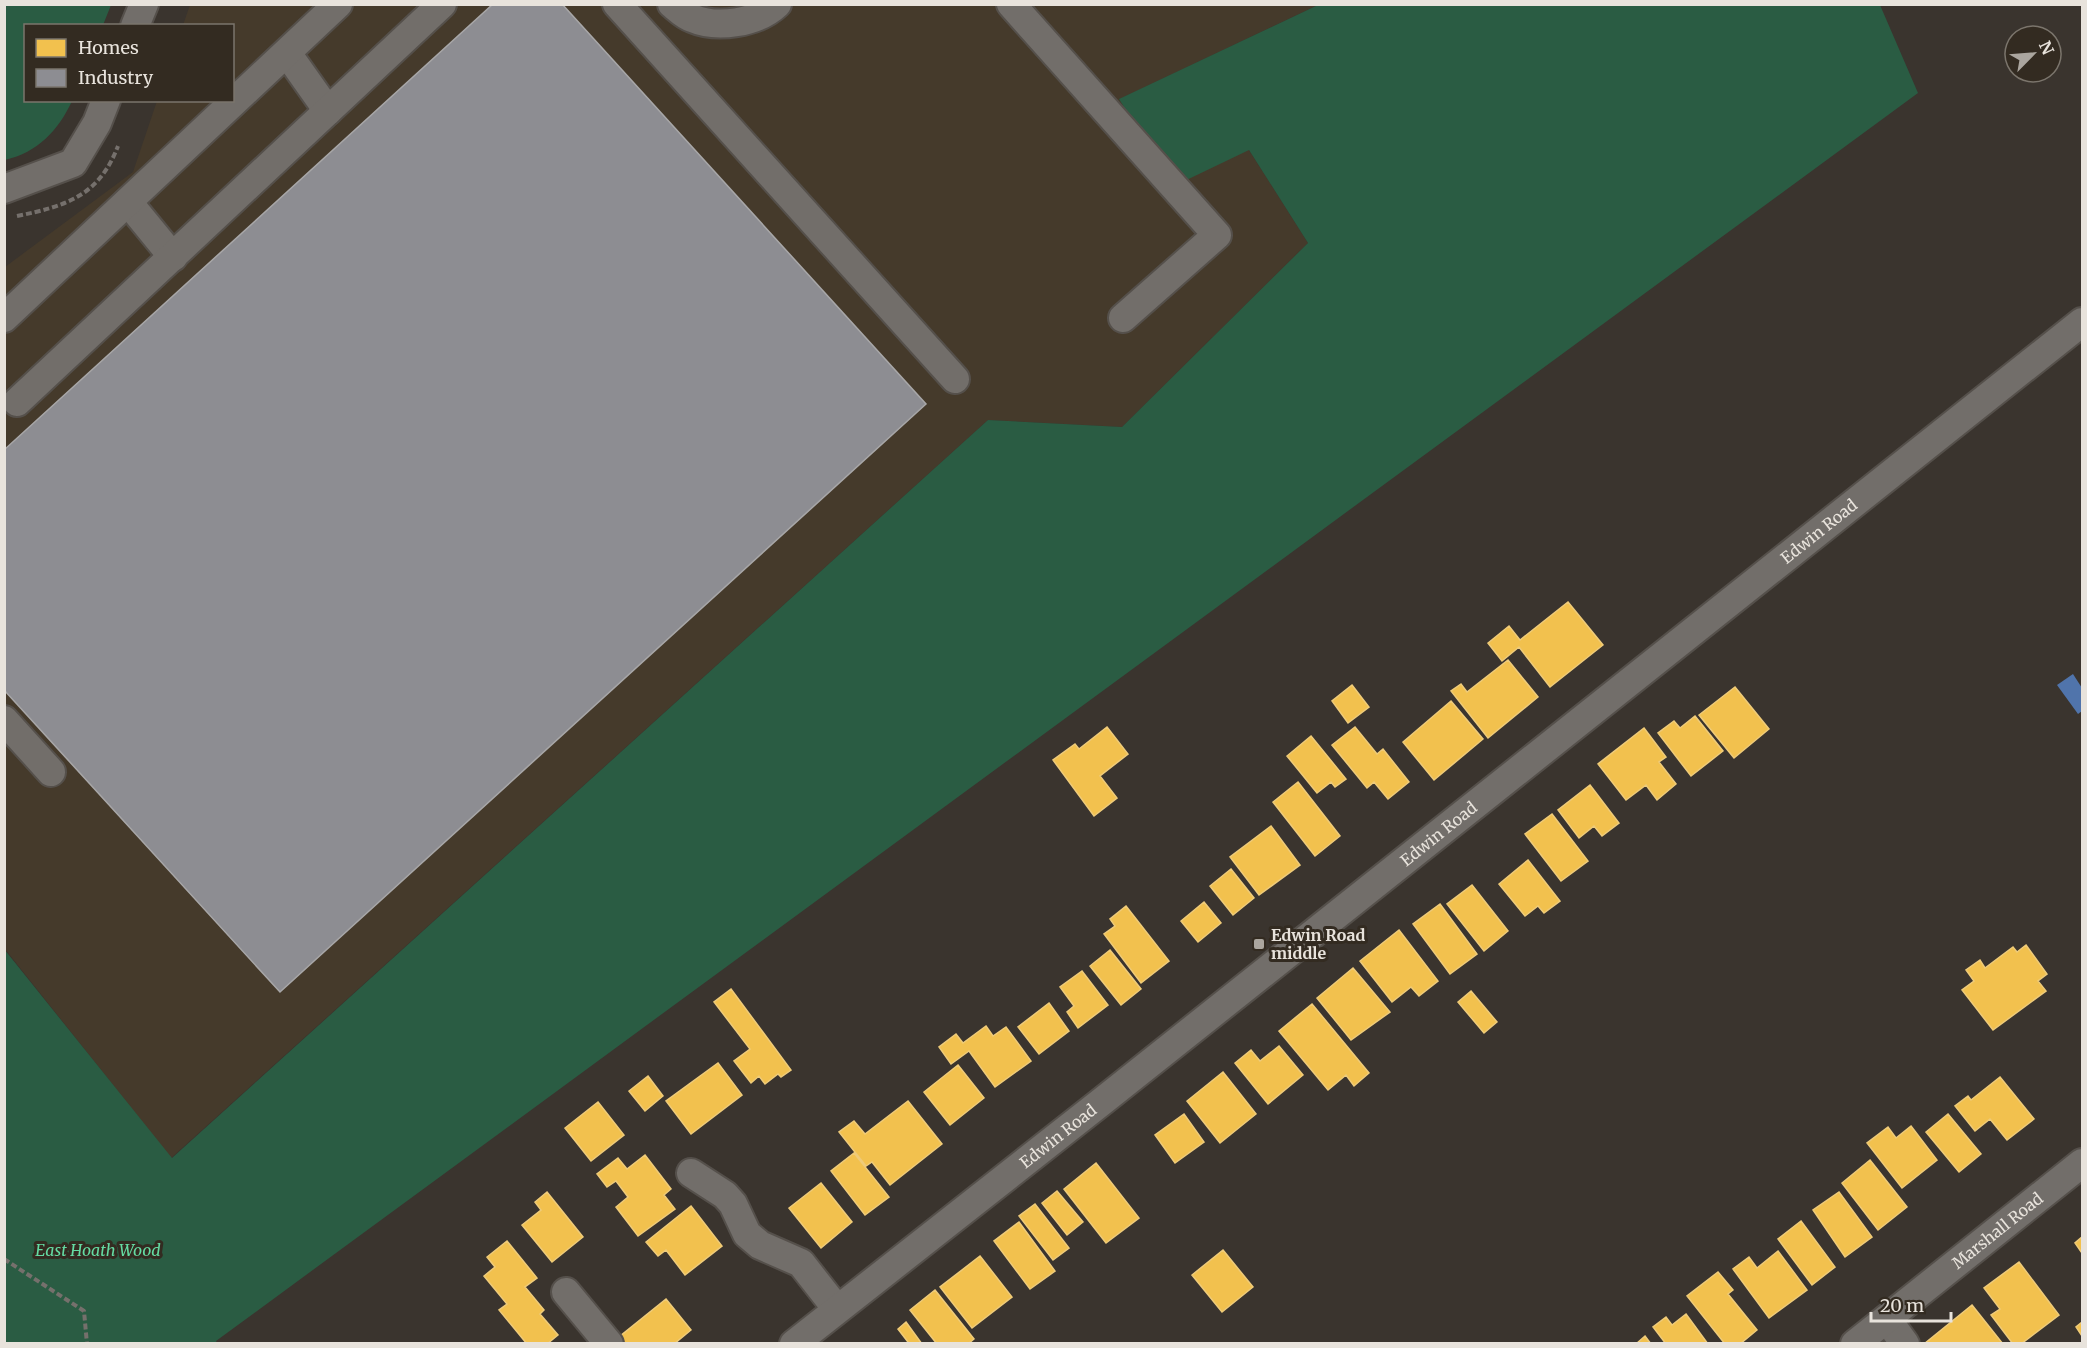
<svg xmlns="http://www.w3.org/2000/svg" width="2087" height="1348" viewBox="0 0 2087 1348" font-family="Merriweather,serif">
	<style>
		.built { fill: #453a2b }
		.green { fill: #2a5c43 }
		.water { fill: #5074ab }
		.homes { fill: #f2c14e; stroke: #efcb79; stroke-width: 1.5 }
		.industry { fill: #8d8d92; stroke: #a8a7a8; stroke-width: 1.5 }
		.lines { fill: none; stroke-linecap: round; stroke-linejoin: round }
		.minor-casing { stroke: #55504b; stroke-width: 32 }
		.path { stroke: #75706c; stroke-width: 4; stroke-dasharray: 6 3; stroke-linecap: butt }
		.minor { stroke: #726e6a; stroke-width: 28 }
		.poi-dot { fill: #aba69f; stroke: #332b21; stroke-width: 2 }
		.labels { text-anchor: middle; stroke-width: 6; stroke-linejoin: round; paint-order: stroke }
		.street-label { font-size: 16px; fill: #e8e3dc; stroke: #332b21 }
		.poi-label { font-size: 16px; font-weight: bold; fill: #e8e3dc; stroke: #332b21; text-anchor: start }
		.park-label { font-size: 16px; font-style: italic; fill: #64dba2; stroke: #332b21 }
	</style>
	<rect width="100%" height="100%" fill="#3a342e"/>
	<!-- built -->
	<path class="built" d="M 190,5 L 1318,5 L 1120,99 L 1249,150 L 1308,243 L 1122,427 L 988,420 L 171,1158 L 5,949 L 5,267 L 133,172 L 157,101 L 232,100 L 232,26 L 183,25 Z"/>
	<!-- green -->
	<path class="green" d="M 5,4 L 111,5 L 103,25 L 26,26 L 26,100 L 72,101 C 58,131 38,152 5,160 Z
		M 1318,5 L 1880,5 L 1918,93 L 216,1341 L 217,1343 L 5,1343 L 4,949 L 172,1158 L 988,420 L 1122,427 L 1308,243 L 1249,150 L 1174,186 L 1119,99 Z"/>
	<!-- water -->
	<path class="water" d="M 2073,674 L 2082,688 L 2082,711 L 2078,714 L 2057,685 Z"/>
	<!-- homes -->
	<path class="homes" d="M 1568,602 L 1603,645 L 1550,687 L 1519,647 L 1502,661 L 1488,643 L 1509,626 L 1520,640 Z
		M 1508,660 L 1538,697 L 1488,738 L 1451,691 L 1461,684 L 1467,692 Z
		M 1352,685 L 1369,707 L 1348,723 L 1332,701 Z
		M 1735,687 L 1769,729 L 1734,758 L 1699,715 Z
		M 1451,701 L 1483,739 L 1434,780 L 1403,742 Z
		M 1695,716 L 1723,751 L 1691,776 L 1658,733 L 1674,721 L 1680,728 Z
		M 1107,727 L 1128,754 L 1100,776 L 1117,798 L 1094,816 L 1053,760 L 1075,744 L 1079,749 Z
		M 1355,727 L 1377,754 L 1383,749 L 1409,782 L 1388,799 L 1374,782 L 1367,788 L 1332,745 Z
		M 1644,728 L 1666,757 L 1659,762 L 1676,784 L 1657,800 L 1646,785 L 1626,800 L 1598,764 Z
		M 1311,736 L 1346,779 L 1335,787 L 1331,782 L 1317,793 L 1287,756 Z
		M 1298,782 L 1340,836 L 1315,856 L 1273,802 Z
		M 1590,785 L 1619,823 L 1602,836 L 1594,826 L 1579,838 L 1558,810 Z
		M 1552,814 L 1588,861 L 1561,881 L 1525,834 Z
		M 1271,826 L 1300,865 L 1259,895 L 1230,857 Z
		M 1528,860 L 1560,901 L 1544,913 L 1538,906 L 1525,916 L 1499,884 Z
		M 1231,869 L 1254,898 L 1233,915 L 1210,886 Z
		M 1472,885 L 1508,931 L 1484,951 L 1447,904 Z
		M 1204,902 L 1221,923 L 1198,942 L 1181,921 Z
		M 1440,904 L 1477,954 L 1450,974 L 1413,924 Z
		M 1126,906 L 1169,961 L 1141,983 L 1104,934 L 1115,926 L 1110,919 Z
		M 1399,930 L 1438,981 L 1419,996 L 1411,987 L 1392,1002 L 1360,961 Z
		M 2026,945 L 2047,974 L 2038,981 L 2046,991 L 1993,1030 L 1962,990 L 1974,981 L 1966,970 L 1980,960 L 1985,968 L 2013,947 L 2017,952 Z
		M 1110,950 L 1141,989 L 1121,1005 L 1090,966 Z
		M 1353,968 L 1390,1012 L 1351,1040 L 1317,998 Z
		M 1082,971 L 1108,1005 L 1078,1028 L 1067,1012 L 1074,1006 L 1060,987 Z
		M 731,989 L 791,1070 L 781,1077 L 778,1074 L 765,1084 L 759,1076 L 751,1083 L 734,1061 L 750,1049 L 714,1002 Z
		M 1471,991 L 1497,1022 L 1484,1033 L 1458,1002 Z
		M 1049,1003 L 1069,1031 L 1039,1054 L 1018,1027 Z
		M 1312,1004 L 1369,1073 L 1354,1086 L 1346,1075 L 1328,1090 L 1279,1031 Z
		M 986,1026 L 993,1036 L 1006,1027 L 1031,1061 L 995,1087 L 969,1051 L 951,1064 L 939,1047 L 956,1034 L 963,1043 Z
		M 1279,1046 L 1303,1075 L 1268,1104 L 1235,1063 L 1251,1050 L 1260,1061 Z
		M 718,1063 L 742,1095 L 691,1134 L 666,1101 Z
		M 958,1065 L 984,1098 L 950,1125 L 924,1092 Z
		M 1223,1072 L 1256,1114 L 1220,1143 L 1187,1101 Z
		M 648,1076 L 663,1096 L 645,1111 L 629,1091 Z
		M 2000,1077 L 2034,1119 L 2007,1140 L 1990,1119 L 1975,1131 L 1955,1106 L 1968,1096 L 1971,1100 Z
		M 908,1101 L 942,1144 L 890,1185 L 872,1162 L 866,1166 L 839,1132 L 854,1121 L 865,1134 Z
		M 598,1102 L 624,1135 L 591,1161 L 565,1128 Z
		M 1184,1114 L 1204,1142 L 1175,1163 L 1155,1135 Z
		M 1948,1114 L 1981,1154 L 1959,1172 L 1926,1132 Z
		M 1911,1126 L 1937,1160 L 1902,1188 L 1867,1143 L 1888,1127 L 1896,1138 Z
		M 854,1153 L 889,1197 L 865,1215 L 831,1171 Z
		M 645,1155 L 671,1189 L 664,1195 L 675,1209 L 638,1236 L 616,1207 L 628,1197 L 616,1181 L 607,1187 L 597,1174 L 618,1158 L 627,1169 Z
		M 1870,1160 L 1907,1207 L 1878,1230 L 1842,1183 Z
		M 1096,1163 L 1139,1218 L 1106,1243 L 1064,1189 Z
		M 821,1183 L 852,1222 L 821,1248 L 789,1208 Z
		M 1057,1191 L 1083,1222 L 1067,1235 L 1042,1203 Z
		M 547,1192 L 583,1237 L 552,1262 L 522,1225 L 541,1210 L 535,1202 Z
		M 1839,1192 L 1872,1237 L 1845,1257 L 1813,1210 Z
		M 1035,1204 L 1069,1248 L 1053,1260 L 1019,1216 Z
		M 691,1206 L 722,1246 L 685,1275 L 666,1250 L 658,1256 L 646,1242 Z
		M 1801,1221 L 1835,1267 L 1812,1285 L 1778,1239 Z
		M 1019,1222 L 1055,1271 L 1030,1289 L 994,1241 Z
		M 2082,1237 L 2082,1253 L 2075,1243 Z
		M 507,1241 L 537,1278 L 525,1287 L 544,1310 L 540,1314 L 558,1335 L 547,1344 L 527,1344 L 499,1310 L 507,1304 L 484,1276 L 495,1267 L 487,1257 Z
		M 1223,1250 L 1253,1287 L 1222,1312 L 1192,1275 Z
		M 1778,1251 L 1807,1290 L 1769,1318 L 1733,1269 L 1749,1257 L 1757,1268 Z
		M 980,1256 L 1012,1297 L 972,1328 L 940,1287 Z
		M 2019,1262 L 2059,1315 L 2021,1344 L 2013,1344 L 1991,1315 L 2000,1309 L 1984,1288 Z
		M 1718,1272 L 1733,1290 L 1728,1294 L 1757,1330 L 1740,1344 L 1725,1344 L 1687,1296 Z
		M 935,1290 L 974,1339 L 968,1344 L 937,1344 L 910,1310 Z
		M 666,1299 L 691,1330 L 674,1344 L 624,1344 L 619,1337 Z
		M 1972,1305 L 2003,1344 L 1924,1344 Z
		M 1686,1314 L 1708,1344 L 1666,1344 L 1653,1327 L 1666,1317 L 1672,1325 Z
		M 906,1322 L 922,1344 L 906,1344 L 908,1342 L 898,1329 Z
		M 2082,1322 L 2082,1336 L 2076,1327 Z
		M 1645,1336 L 1651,1344 L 1636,1344 Z"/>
	<!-- industry -->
	<path class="industry" d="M 493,4 L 562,4 L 926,404 L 280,992 L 4,690 L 4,450 Z"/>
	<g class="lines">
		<defs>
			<g id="minor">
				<path d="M 617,4 L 955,379"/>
				<path d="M 672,4 C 678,9 685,16 692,18 C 717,29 757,23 777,4"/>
				<path d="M 1011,4 L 1217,235 L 1123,318"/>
				<path d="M 135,26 L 144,4"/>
				<path d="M 287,53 L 328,111"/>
				<path d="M 4,189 L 73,163 L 97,123 L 106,100"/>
				<path d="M 128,202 L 173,257"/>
				<path d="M 4,318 L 338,4"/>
				<path d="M 17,402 L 442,4"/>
				<path d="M 4,720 L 51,772"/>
				<path d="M 691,1173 L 725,1195 L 733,1204 L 747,1234 L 760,1245 L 801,1263 L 837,1309"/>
				<path d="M 566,1292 L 609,1344"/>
				<path d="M 1887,1319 L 1905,1344"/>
				<path id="s1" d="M 794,1344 L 1100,1103 L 2082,322"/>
				<path id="s2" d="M 1855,1344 L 2082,1163"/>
			</g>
		</defs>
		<!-- minor casing -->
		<use href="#minor" class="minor-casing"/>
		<!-- path -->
		<path class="path" d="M 17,216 C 66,206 99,196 118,146
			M 4,1259 L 84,1311 L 87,1344"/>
		<!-- minor -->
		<use href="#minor" class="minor"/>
	</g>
	<!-- markers -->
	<rect class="poi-dot" x="1253" y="938" width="12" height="12" rx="3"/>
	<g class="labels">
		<!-- street labels -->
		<g class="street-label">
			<text dy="6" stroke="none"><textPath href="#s1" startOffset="1308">Edwin Road</textPath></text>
			<text dy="6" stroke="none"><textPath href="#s1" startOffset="822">Edwin Road</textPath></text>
			<text dy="6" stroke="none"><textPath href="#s1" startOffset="336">Edwin Road</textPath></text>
			<text dy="6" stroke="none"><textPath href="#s2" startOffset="182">Marshall Road</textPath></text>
		</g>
		<!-- poi labels -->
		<g class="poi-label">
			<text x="1271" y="941">Edwin Road<tspan x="1271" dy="18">middle</tspan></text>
		</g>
		<!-- park labels -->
		<g class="park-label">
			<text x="98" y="1256">East Hoath Wood</text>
		</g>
	</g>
	<!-- border -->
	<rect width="2087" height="1348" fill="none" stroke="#e8e3dc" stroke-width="12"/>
	<!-- legend -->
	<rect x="24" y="24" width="210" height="78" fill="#332b21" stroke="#7b756c" stroke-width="1.5"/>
	<rect x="36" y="39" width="30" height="18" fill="#f2c14e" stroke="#7b756c" stroke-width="1.5"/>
	<text x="78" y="54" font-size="18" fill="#e8e3dc">Homes</text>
	<rect x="36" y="69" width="30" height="18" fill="#8d8d92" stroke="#7b756c" stroke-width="1.5"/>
	<text x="78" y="84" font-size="18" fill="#e8e3dc">Industry</text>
	<!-- north arrow -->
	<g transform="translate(2033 54) rotate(65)"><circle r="28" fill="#332b21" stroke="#7b756c" stroke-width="1.5"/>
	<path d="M0-4.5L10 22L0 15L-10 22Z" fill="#aba69f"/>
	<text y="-9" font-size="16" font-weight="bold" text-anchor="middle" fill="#e8e3dc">N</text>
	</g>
	<!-- scale -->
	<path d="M1871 1312v9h80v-9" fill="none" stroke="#e8e3dc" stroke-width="3"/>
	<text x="1880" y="1312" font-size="18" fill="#e8e3dc" stroke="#332b21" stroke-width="4.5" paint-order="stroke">20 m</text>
</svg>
